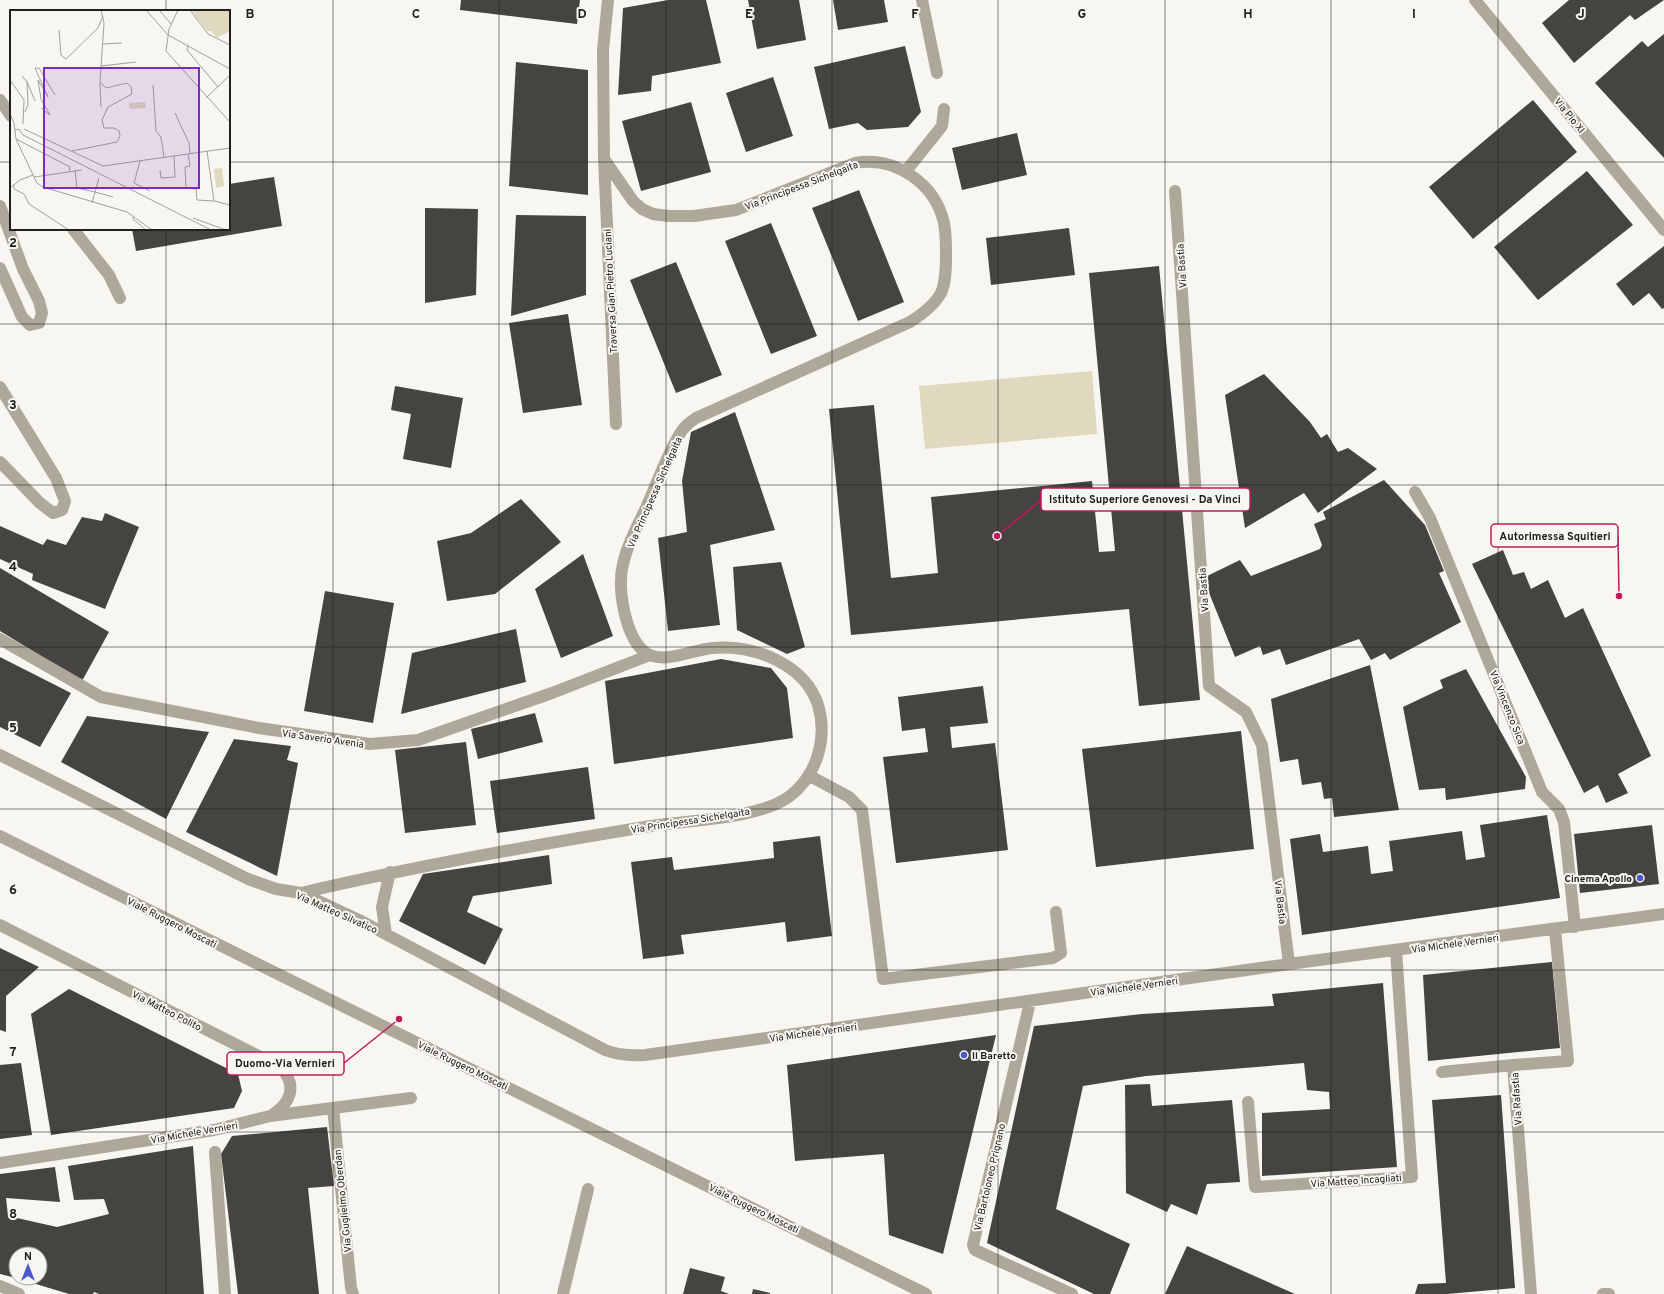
<svg xmlns="http://www.w3.org/2000/svg" width="1664" height="1294" viewBox="0 0 1664 1294" font-family="Overpass,sans-serif">
	<style>
		.green { fill: #e0d9c0 }
		.building { fill: #454440 }
		.lines { fill: none; stroke-linecap: round; stroke-linejoin: round }
		.minor { stroke: #ada899; stroke-width: 12 }
		.minor-bridge { stroke: #ada899; stroke-width: 12 }
		.grid { fill: none; stroke: #21201e; stroke-width: 1; stroke-opacity: 0.55 }
		.poi-dot { fill: #4a59ce; stroke: #f8f6f1; stroke-width: 1.5 }
		.labels { text-anchor: middle; stroke-width: 4; stroke-linejoin: round; paint-order: stroke }
		.street-label { font-size: 10px; fill: #21201e; stroke: #f8f6f1 }
		.poi-label { font-size: 10px; font-weight: bold; fill: #21201e; stroke: #f8f6f1; text-anchor: end }
		.inset-road { fill: none; stroke: #a2a09d; stroke-width: 1 }
		.view { fill: #7b2cbf; fill-opacity: 0.15; stroke: #7b2cbf; stroke-width: 2 }
		.inset-edge { fill: none; stroke: #21201e; stroke-width: 2 }
		.grid-label { font-size: 13px; text-anchor: middle; font-weight: bold; fill: #21201e; stroke: #f8f6f1; stroke-width: 4; stroke-linejoin: round; paint-order: stroke }
		.leader { fill: none; stroke: #c2185b; stroke-width: 1.5 }
		.callout-dot { fill: #c2185b; stroke: #f8f6f1; stroke-width: 1.5 }
		.callout { fill: #f8f6f1; stroke: #c2185b; stroke-width: 1.5 }
		.callout-label { font-size: 11px; text-anchor: middle; font-weight: bold; fill: #21201e }
	</style>
	<rect width="100%" height="100%" fill="#f8f6f1"/>
	<!-- green -->
	<path class="green" d="M 1092,371 L 1097,434 L 925,449 L 919,386 Z"/>
	<!-- building -->
	<path class="building" d="M 461,0 L 580,0 L 577,24 L 460,10 Z
		M 668,0 L 706,0 L 721,63 L 652,76 L 651,91 L 618,95 L 623,8 Z
		M 748,0 L 799,0 L 806,40 L 757,49 Z
		M 833,0 L 884,0 L 888,22 L 838,30 Z
		M 1569,0 L 1664,0 L 1635,20 L 1630,15 L 1574,63 L 1542,23 Z
		M 1664,34 L 1664,158 L 1595,83 L 1642,41 L 1648,47 Z
		M 905,46 L 921,112 L 908,127 L 867,130 L 858,123 L 829,129 L 814,67 Z
		M 516,62 L 588,70 L 588,195 L 509,186 Z
		M 773,77 L 793,136 L 746,152 L 726,93 Z
		M 1533,100 L 1577,152 L 1473,239 L 1429,187 Z
		M 691,102 L 711,172 L 641,191 L 622,121 Z
		M 1017,133 L 1027,175 L 962,190 L 952,148 Z
		M 1587,171 L 1633,225 L 1538,300 L 1494,247 Z
		M 274,177 L 282,226 L 136,251 L 132,229 L 229,229 L 229,184 Z
		M 859,190 L 904,302 L 858,321 L 812,208 Z
		M 425,208 L 478,209 L 476,295 L 425,303 Z
		M 516,215 L 586,216 L 586,295 L 511,316 Z
		M 771,223 L 817,336 L 771,354 L 725,241 Z
		M 1069,228 L 1075,275 L 991,285 L 986,238 Z
		M 1664,246 L 1664,308 L 1662,309 L 1649,293 L 1633,306 L 1616,284 Z
		M 676,262 L 722,375 L 676,393 L 630,280 Z
		M 1159,266 L 1200,700 L 1139,706 L 1129,609 L 851,635 L 829,409 L 874,405 L 891,578 L 938,573 L 931,497 L 1092,481 L 1099,552 L 1115,551 L 1089,273 Z
		M 568,314 L 582,405 L 523,413 L 509,323 Z
		M 1264,374 L 1310,422 L 1321,438 L 1327,434 L 1338,452 L 1348,448 L 1377,469 L 1318,513 L 1304,493 L 1245,528 L 1225,395 Z
		M 395,386 L 463,398 L 451,468 L 403,459 L 411,414 L 391,410 Z
		M 735,412 L 775,530 L 710,545 L 720,625 L 668,631 L 658,538 L 687,532 L 682,481 L 691,432 Z
		M 1384,480 L 1425,525 L 1444,571 L 1439,573 L 1461,622 L 1390,660 L 1385,653 L 1371,660 L 1359,639 L 1286,665 L 1280,649 L 1263,655 L 1260,646 L 1235,657 L 1203,578 L 1240,560 L 1251,576 L 1320,549 L 1322,545 L 1314,524 L 1326,519 L 1323,512 Z
		M 521,499 L 561,542 L 495,594 L 447,601 L 437,541 L 471,533 Z
		M 105,513 L 139,527 L 105,609 L 32,580 L 33,574 L 0,559 L 0,526 L 43,545 L 47,539 L 66,545 L 82,517 L 102,521 Z
		M 1503,550 L 1513,575 L 1524,572 L 1531,589 L 1548,580 L 1565,618 L 1583,608 L 1651,756 L 1618,774 L 1628,793 L 1606,803 L 1598,785 L 1584,793 L 1472,564 Z
		M 583,554 L 613,636 L 561,658 L 535,589 Z
		M 781,562 L 805,647 L 787,654 L 737,630 L 733,567 Z
		M 0,568 L 109,632 L 82,681 L 0,631 Z
		M 325,591 L 394,603 L 373,723 L 304,711 Z
		M 516,629 L 526,682 L 401,714 L 412,653 Z
		M 0,657 L 71,693 L 40,747 L 0,727 Z
		M 721,659 L 771,668 L 787,688 L 793,738 L 614,764 L 605,681 Z
		M 1370,665 L 1399,810 L 1334,817 L 1332,798 L 1324,799 L 1321,782 L 1302,785 L 1298,759 L 1280,762 L 1271,699 Z
		M 1466,669 L 1526,777 L 1525,789 L 1446,800 L 1445,788 L 1419,790 L 1403,707 L 1443,688 L 1440,680 Z
		M 983,686 L 988,723 L 950,727 L 952,748 L 995,743 L 1008,850 L 896,863 L 883,757 L 928,752 L 925,728 L 902,731 L 898,697 Z
		M 535,713 L 543,742 L 478,759 L 471,729 Z
		M 87,716 L 209,732 L 166,819 L 61,762 Z
		M 1241,731 L 1254,849 L 1096,867 L 1082,749 Z
		M 234,739 L 291,746 L 287,760 L 298,763 L 277,876 L 186,832 Z
		M 466,742 L 476,825 L 405,833 L 395,750 Z
		M 588,767 L 595,819 L 497,833 L 490,781 Z
		M 1547,815 L 1560,898 L 1302,935 L 1290,839 L 1320,834 L 1323,852 L 1368,846 L 1371,874 L 1393,871 L 1389,841 L 1462,831 L 1466,860 L 1485,857 L 1480,825 Z
		M 1652,825 L 1659,884 L 1580,893 L 1574,834 Z
		M 820,836 L 832,936 L 787,942 L 785,922 L 681,935 L 684,954 L 643,959 L 631,862 L 672,857 L 674,870 L 774,858 L 773,842 Z
		M 549,855 L 552,884 L 473,896 L 467,912 L 503,929 L 485,965 L 399,921 L 423,874 Z
		M 0,948 L 39,967 L 6,996 L 6,1032 L 0,1030 Z
		M 1552,962 L 1560,1048 L 1428,1061 L 1423,975 Z
		M 1383,983 L 1397,1167 L 1262,1176 L 1262,1113 L 1330,1109 L 1329,1092 L 1307,1090 L 1304,1063 L 1146,1076 L 1083,1086 L 1056,1209 L 1130,1244 L 1110,1294 L 1094,1294 L 987,1243 L 1034,1026 L 1142,1014 L 1274,1006 L 1272,994 Z
		M 69,989 L 238,1074 L 242,1091 L 234,1108 L 51,1135 L 31,1014 Z
		M 996,1035 L 943,1254 L 889,1235 L 884,1154 L 795,1161 L 787,1065 Z
		M 21,1063 L 32,1135 L 0,1139 L 0,1065 Z
		M 1150,1084 L 1152,1106 L 1232,1100 L 1240,1182 L 1207,1184 L 1197,1215 L 1171,1204 L 1167,1212 L 1126,1193 L 1125,1085 Z
		M 1501,1095 L 1515,1288 L 1447,1294 L 1415,1294 L 1418,1284 L 1446,1283 L 1432,1100 Z
		M 327,1127 L 334,1186 L 308,1188 L 319,1294 L 238,1294 L 221,1154 L 232,1136 Z
		M 193,1146 L 204,1294 L 99,1294 L 94,1292 L 93,1294 L 69,1294 L 16,1278 L 40,1278 L 40,1254 L 16,1254 L 16,1278 L 0,1274 L 0,1174 L 55,1167 L 60,1202 L 6,1198 L 8,1216 L 57,1227 L 109,1214 L 104,1199 L 74,1200 L 68,1166 Z
		M 1187,1246 L 1295,1294 L 1165,1294 Z
		M 690,1268 L 725,1277 L 721,1291 L 729,1294 L 683,1294 Z
		M 753,1289 L 770,1293 L 770,1294 L 752,1294 Z"/>
	<g class="lines">
		<!-- minor -->
		<path class="minor" d="M 922,0 L 937,73
			M 1475,0 L 1664,230
			M 0,100 L 11,116
			M 604,159 L 616,424
			M 906,171 L 942,126 L 944,109
			M 1175,191 L 1209,686 L 1246,712 L 1262,745 L 1289,964
			M 0,206 L 23,269 L 39,301 L 42,313 L 39,323 L 30,325 L 22,317 L 0,268
			M 73,229 L 109,275 L 120,298
			M 0,387 L 56,478 L 65,501 L 62,510 L 53,513 L 40,503 L 0,462
			M 1415,492 L 1430,518 L 1542,792 L 1559,809 L 1564,822 L 1575,927
			M 0,639 L 101,697 L 259,728 L 370,744 L 418,740 L 552,693 L 650,655
			M 0,755 L 248,879 L 276,889 L 301,893 L 363,922 L 605,1050 C 618,1055 631,1056 645,1055 L 1289,964 L 1664,914
			M 810,776 L 849,797 L 862,810 L 883,979 L 1053,958 L 1061,953 L 1056,912
			M 301,893 C 416,866 534,845 651,826 C 689,820 760,819 790,796 C 817,775 828,738 818,705 C 805,664 753,644 713,648 C 694,649 664,665 646,653 C 625,638 617,588 623,564 C 627,545 637,527 645,510 C 656,486 665,460 678,437 C 682,429 688,423 696,418 L 910,322 C 921,315 934,306 941,293 C 946,282 946,267 946,254 C 946,244 946,233 944,223 C 935,183 895,156 855,163 L 736,210 L 694,216 L 668,216 L 653,214 L 642,209 L 633,201 L 604,159 L 603,50 L 608,0
			M 0,925 L 280,1067 C 298,1085 291,1103 272,1115
			M 386,934 L 382,907 L 390,872
			M 1030,1002 L 973,1245 L 975,1250 L 1072,1294
			M 1442,1072 L 1513,1065
			M 1248,1102 L 1255,1187 L 1412,1177 L 1396,951
			M 333,1108 L 351,1288 L 353,1294
			M 215,1152 L 225,1294
			M 0,1163 L 214,1130 L 270,1116 L 411,1098
			M 0,1286 L 19,1294
			M 563,1294 L 588,1189
			M 1531,1294 L 1513,1065 L 1568,1061 L 1555,930
			M 1603,1294 L 1609,1294"/>
		<!-- minor-bridge -->
		<path class="minor-bridge" d="M 0,836 C 308,990 618,1141 926,1294"/>
	</g>
	<!-- grid -->
	<path class="grid" d="M 166,0 L 166,11M 333,0 L 333,1294M 499,0 L 499,1294M 666,0 L 666,1294M 832,0 L 832,1294M 998,0 L 998,1294M 1165,0 L 1165,1294M 1331,0 L 1331,1294M 1498,0 L 1498,1294M 0,162 L 11,162M 229,162 L 1664,162M 166,229 L 166,1294M 0,324 L 1664,324M 0,485 L 1664,485M 0,647 L 1664,647M 0,809 L 1664,809M 0,970 L 1664,970M 0,1132 L 1664,1132"/>
	<!-- markers -->
	<g class="poi-dot">
		<circle cx="1640" cy="878" r="4"/>
		<circle cx="964" cy="1055" r="4"/>
	</g>
	<g class="labels">
		<!-- street labels -->
		<g class="street-label">
			<text transform="translate(1570 115) rotate(51)" y="4">Via Pio XI</text>
			<text transform="translate(801 185) rotate(-21)" y="4">Via Principessa Sichelgaita</text>
			<text transform="translate(1181 266) rotate(-94)" y="4">Via Bastia</text>
			<text transform="translate(610 291) rotate(-93)" y="4">Traversa Gian Pietro Luciani</text>
			<text transform="translate(654 492) rotate(-66)" y="4">Via Principessa Sichelgaita</text>
			<text transform="translate(1203 590) rotate(-94)" y="4">Via Bastia</text>
			<text transform="translate(1508 707) rotate(68)" y="4">Via Vincenzo Sica</text>
			<text transform="translate(323 738) rotate(8)" y="4">Via Saverio Avenia</text>
			<text transform="translate(690 820) rotate(-9)" y="4">Via Principessa Sichelgaita</text>
			<text transform="translate(1281 902) rotate(83)" y="4">Via Bastia</text>
			<text transform="translate(337 912) rotate(24)" y="4">Via Matteo Silvatico</text>
			<text transform="translate(172 922) rotate(27)" y="4">Viale Ruggero Moscati</text>
			<text transform="translate(1455 943) rotate(-8)" y="4">Via Michele Vernieri</text>
			<text transform="translate(1134 986) rotate(-8)" y="4">Via Michele Vernieri</text>
			<text transform="translate(167 1010) rotate(27)" y="4">Via Matteo Polito</text>
			<text transform="translate(813 1032) rotate(-8)" y="4">Via Michele Vernieri</text>
			<text transform="translate(463 1065) rotate(26)" y="4">Viale Ruggero Moscati</text>
			<text transform="translate(1516 1099) rotate(-94)" y="4">Via Rafastia</text>
			<text transform="translate(194 1132) rotate(-10)" y="4">Via Michele Vernieri</text>
			<text transform="translate(989 1177) rotate(-77)" y="4">Via Bartoloneo Prignano</text>
			<text transform="translate(1356 1180) rotate(-4)" y="4">Via Matteo Incagliati</text>
			<text transform="translate(342 1201) rotate(-96)" y="4">Via Guglielmo Oberdan</text>
			<text transform="translate(754 1208) rotate(26)" y="4">Viale Ruggero Moscati</text>
		</g>
		<!-- poi labels -->
		<g class="poi-label">
			<text x="1632" y="882">Cinema Apollo</text>
			<text x="972" y="1059" text-anchor="start">Il Baretto</text>
		</g>
	</g>
	<!-- overview -->
	<g transform="translate(10 10)">
		<rect width="220" height="220" fill="#f8f6f1"/>
		<path d="M 181,0 L 220,0 L 220,21 L 207,28 L 201,21 L 197,21 ZM 135,92 L 136,98 L 120,99 L 119,93 ZM 212,158 L 214,176 L 206,178 L 204,159 Z" fill="#e0d9c0"/>
		<path class="inset-road" d="M 136,0 L 158,25 L 220,59M 149,0 L 162,15M 168,0 L 159,19 L 156,41 L 220,112M 180,0 L 198,24 L 220,35M 49,20 L 51,45 L 56,49 L 88,18 L 93,6M 92,34 L 112,33M 178,35 L 177,40 L 208,77M 91,56 L 126,52M 25,58 L 38,87 L 28,70 L 31,89 L 40,105 L 31,98M 25,58 L 29,58 L 45,85M 12,66 L 17,72 L 18,95 L 15,102M 0,70 L 14,90 L 13,114M 17,72 L 25,91M 90,73 L 91,97M 143,75 L 146,121 L 151,127 L 154,147M 196,88 L 220,65M 165,103 L 179,133 L 180,144M 0,104 L 4,113 L 6,129 L 23,165M 14,119 L 93,156 L 220,138M 5,120 L 9,119 L 13,125 L 201,220M 6,129 L 60,157 L 59,161M 62,141 L 107,132 L 110,126 L 109,121 L 104,118 L 94,118 L 92,110 L 98,97 L 122,84 L 121,77 L 117,73 L 96,78 L 90,72 L 94,13 L 91,0M 197,141 L 204,191M 178,144 L 180,156 L 175,157 L 176,178 L 186,179 L 187,190 L 204,191 L 220,195M 130,151 L 124,173 L 140,181M 65,160 L 67,178 L 85,182 L 82,193M 150,160 L 151,168 L 165,167 L 164,146M 24,167 L 72,160M 89,168 L 85,182 L 103,187M 4,175 L 4,179 L 14,184 L 19,194 L 59,220M 0,178 L 10,170 L 23,165 L 27,173 L 33,177 L 117,202 L 142,220M 123,207 L 123,209 L 136,220M 183,208 L 216,220"/>
		<path class="view" d="M 34,58 L 189,58 L 189,178 L 34,178 Z"/>
		<rect width="220" height="220" class="inset-edge"/>
	</g>
	<g class="grid-label">
		<text x="250" y="18">B</text>
		<text x="416" y="18">C</text>
		<text x="582" y="18">D</text>
		<text x="749" y="18">E</text>
		<text x="915" y="18">F</text>
		<text x="1082" y="18">G</text>
		<text x="1248" y="18">H</text>
		<text x="1414" y="18">I</text>
		<text x="1581" y="18">J</text>
		<text x="13" y="247">2</text>
		<text x="13" y="409">3</text>
		<text x="13" y="571">4</text>
		<text x="13" y="732">5</text>
		<text x="13" y="894">6</text>
		<text x="13" y="1056">7</text>
		<text x="13" y="1218">8</text>
	</g>
	<!-- callouts -->
	<path class="leader" d="M997 536L1041 500M1619 596L1618 536M399 1019L344 1063"/>
	<g class="callout-dot">
		<circle cx="997" cy="536" r="4"/>
		<circle cx="1619" cy="596" r="4"/>
		<circle cx="399" cy="1019" r="4"/>
	</g>
	<g class="callout">
		<rect x="1041" y="488" width="209" height="23" rx="4"/>
		<rect x="1491" y="524" width="127" height="23" rx="4"/>
		<rect x="227" y="1052" width="117" height="23" rx="4"/>
	</g>
	<g class="callout-label">
		<text x="1145" y="503">Istituto Superiore Genovesi - Da Vinci</text>
		<text x="1555" y="540">Autorimessa Squitieri</text>
		<text x="285" y="1067">Duomo-Via Vernieri</text>
	</g>
	<!-- north arrow -->
	<g transform="translate(28 1266)"><circle r="19" fill="#f8f6f1" stroke="#a2a09d"/>
	<path d="M0-3L7 15L0 10L-7 15Z" fill="#4a59ce"/>
	<text y="-6" font-size="11" font-weight="bold" text-anchor="middle" fill="#21201e">N</text>
	</g>
</svg>
